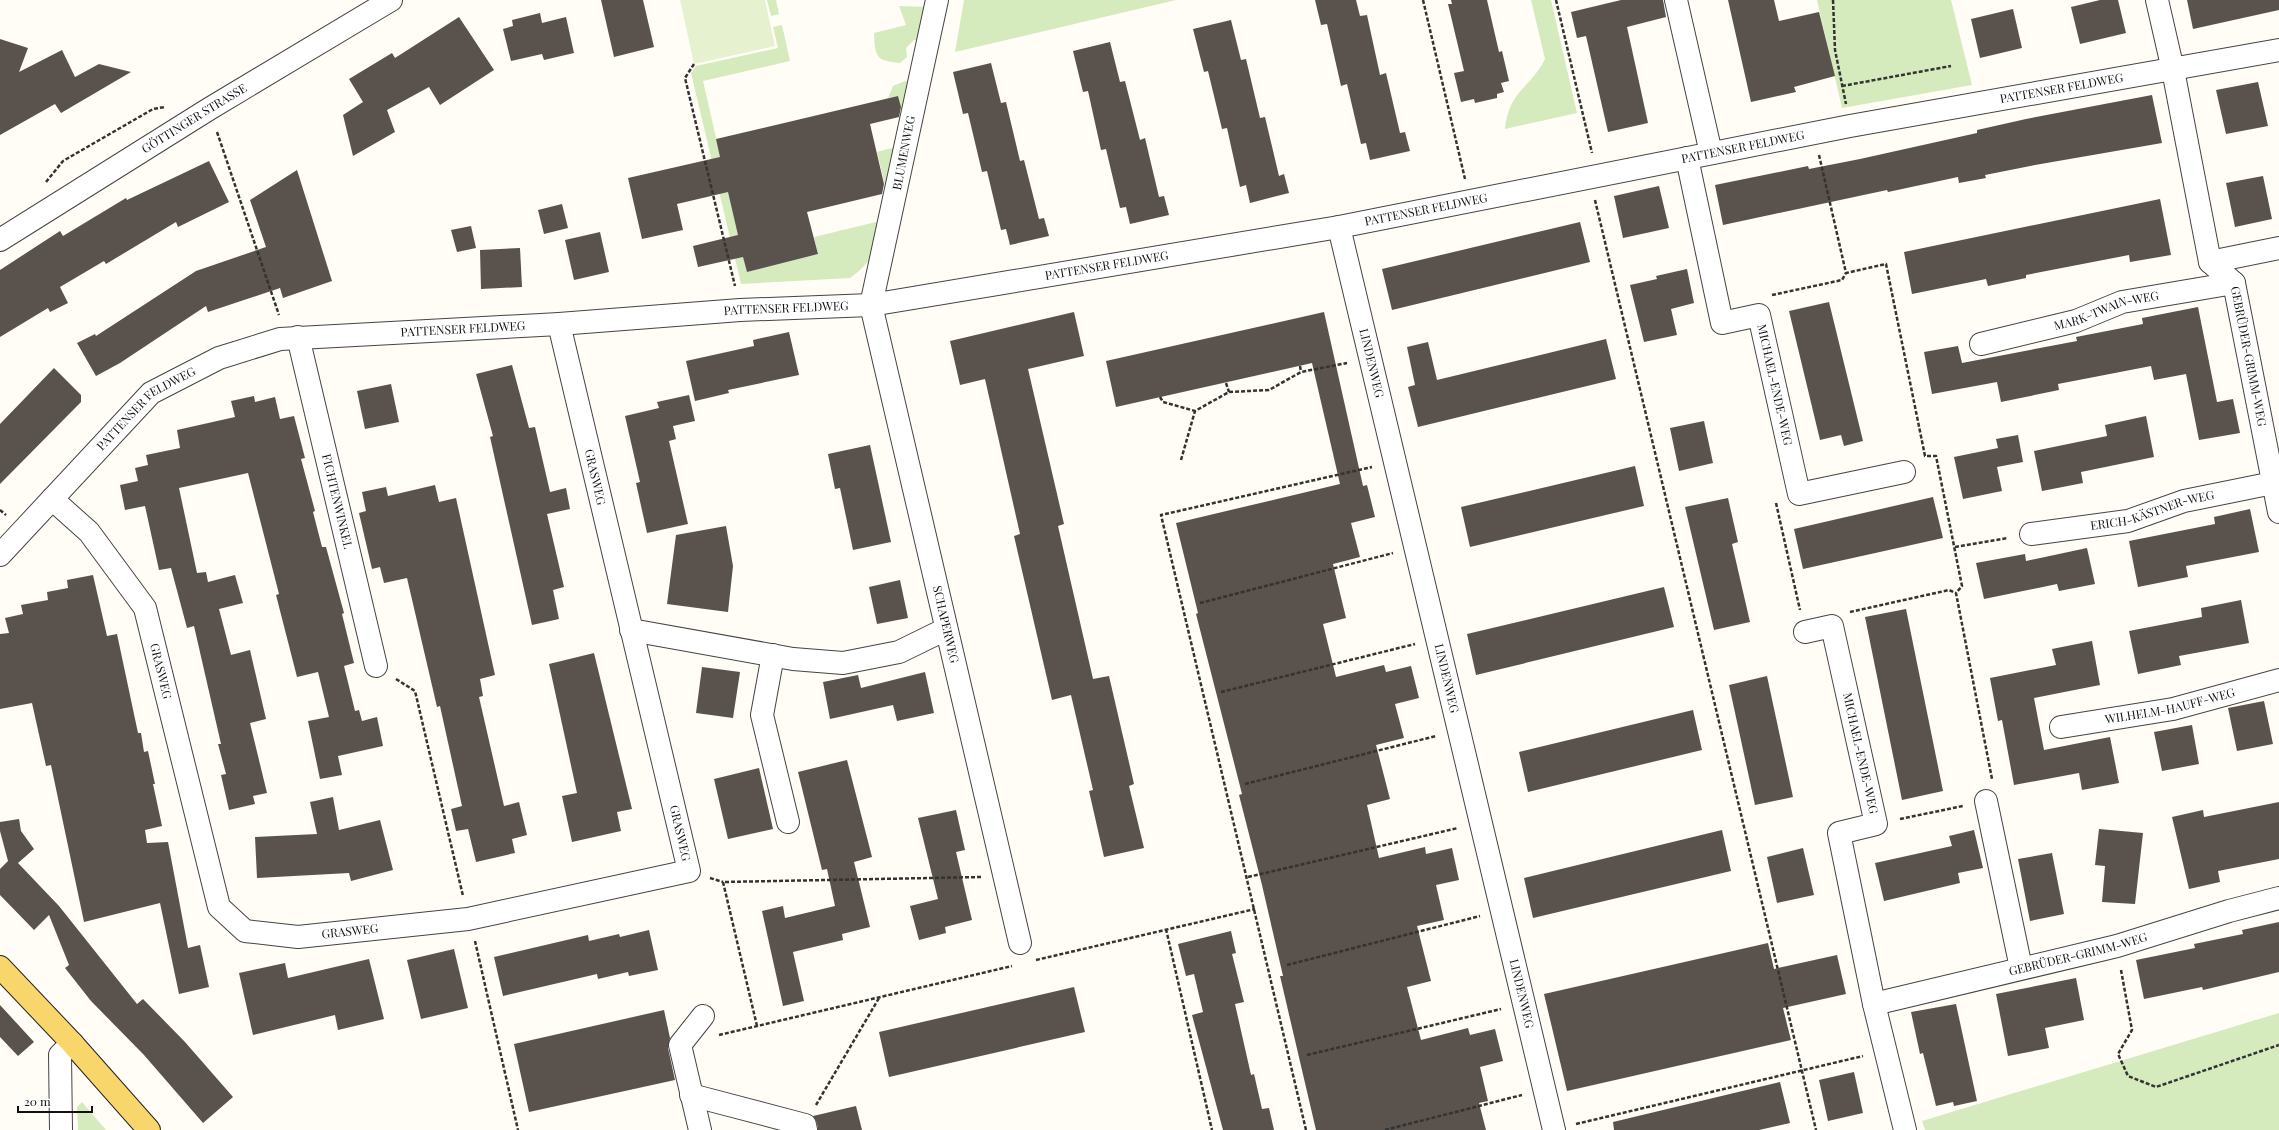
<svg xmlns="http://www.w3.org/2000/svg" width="2279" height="1130" viewBox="0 0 2279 1130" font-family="'Playfair Display',serif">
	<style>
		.green { fill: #d5ebbd }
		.pitch { fill: #e6f2cf }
		.building { fill: #5a524d }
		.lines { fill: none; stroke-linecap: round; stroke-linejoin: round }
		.minor-casing { stroke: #444; stroke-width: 24 }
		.major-casing { stroke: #222; stroke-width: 24 }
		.path { stroke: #333; stroke-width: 2.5; stroke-dasharray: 4 2; stroke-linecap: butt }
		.minor { stroke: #fff; stroke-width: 22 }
		.major { stroke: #f9d66b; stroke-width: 22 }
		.labels { text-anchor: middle; stroke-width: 4; stroke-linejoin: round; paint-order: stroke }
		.street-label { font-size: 12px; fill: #111; stroke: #fff }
	</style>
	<rect width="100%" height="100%" fill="#fffdf5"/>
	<!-- green -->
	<path class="green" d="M 767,0 L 776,0 L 779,14 L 771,16 Z
		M 964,0 L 1176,0 L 955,52 Z
		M 1531,0 L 1551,0 L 1577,113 L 1505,129 C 1509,90 1529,90 1545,59 Z
		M 1817,0 L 1951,0 L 1972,85 L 1842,108 Z
		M 899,6 L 928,7 L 921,40 L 914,40 L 906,48 L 907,57 L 900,63 C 876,61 875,57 874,33 L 906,25 Z
		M 782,25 L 790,61 L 703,81 L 747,272 L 818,254 L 814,237 L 880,221 C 874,250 875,260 850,278 L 741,284 L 691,73 L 696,66 L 778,48 L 773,27 Z
		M 905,81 L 910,82 L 903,116 L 898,96 L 888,98 L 893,86 Z
		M 896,147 L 887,193 L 877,152 Z
		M 2279,1013 L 2279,1130 L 1925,1130 L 1922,1121 Z
		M 82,1102 L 106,1130 L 78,1130 L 77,1107 Z"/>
	<!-- pitch -->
	<path class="pitch" d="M 680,0 L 765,0 L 775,46 L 694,64 Z"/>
	<!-- building -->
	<path class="building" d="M 601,0 L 643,0 L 654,47 L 614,57 Z
		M 1315,0 L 1356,0 L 1360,16 L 1367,15 L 1380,75 L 1386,73 L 1400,133 L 1405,132 L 1410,151 L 1370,160 L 1366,143 L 1361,144 L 1347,84 L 1341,86 L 1327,24 L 1321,25 Z
		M 1451,0 L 1487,0 L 1499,52 L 1502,51 L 1509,81 L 1501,83 L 1504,92 L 1497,94 L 1497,98 L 1475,103 L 1474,99 L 1461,102 L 1454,73 L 1464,71 L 1448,4 L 1452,4 Z
		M 1621,0 L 1663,0 L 1666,17 L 1627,27 L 1648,123 L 1608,132 L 1586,36 L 1577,38 L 1571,12 Z
		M 1728,0 L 1774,0 L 1779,21 L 1819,12 L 1835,76 L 1794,87 L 1796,92 L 1751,102 Z
		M 2100,0 L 2118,0 L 2126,33 L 2080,44 L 2071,7 Z
		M 2187,0 L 2279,0 L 2279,10 L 2193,29 Z
		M 2013,9 L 2022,48 L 1980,58 L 1971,19 Z
		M 540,13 L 542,23 L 566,17 L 574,53 L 544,60 L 542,54 L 511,61 L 503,29 L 513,26 L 512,20 Z
		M 459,17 L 494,70 L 440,105 L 429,87 L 387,110 L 395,132 L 353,156 L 343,115 L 363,102 L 349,79 L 392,53 L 395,58 Z
		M 1231,20 L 1241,60 L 1246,59 L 1260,118 L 1265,117 L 1279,176 L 1284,174 L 1289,193 L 1250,203 L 1246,185 L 1240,187 L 1227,128 L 1222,129 L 1208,71 L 1204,72 L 1193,29 Z
		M 0,39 L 28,48 L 19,72 L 62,50 L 75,77 L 99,64 L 131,72 L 61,113 L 55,104 L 0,135 Z
		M 1110,42 L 1120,82 L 1125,81 L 1140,140 L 1145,138 L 1159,197 L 1164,196 L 1169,215 L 1130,224 L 1126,207 L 1120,208 L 1106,149 L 1101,150 L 1088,91 L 1083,92 L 1073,51 Z
		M 991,63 L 1001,103 L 1006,102 L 1020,161 L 1024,160 L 1039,219 L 1044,218 L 1049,236 L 1010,245 L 1006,229 L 1001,230 L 987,171 L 982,172 L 968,113 L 963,114 L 953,72 Z
		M 2258,82 L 2268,126 L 2226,134 L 2216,90 Z
		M 2152,95 L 2162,143 L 2035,165 L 1985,175 L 1986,178 L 1959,183 L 1958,177 L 1888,192 L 1887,190 L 1723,225 L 1715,185 L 1808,166 L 1809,169 L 1860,159 L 1977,133 L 1977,130 L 2026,119 Z
		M 898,96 L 901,107 L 899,117 L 870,124 L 884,184 L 882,194 L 807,212 L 818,254 L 747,272 L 743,257 L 698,267 L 693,246 L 738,235 L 728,192 L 677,204 L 683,230 L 642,239 L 628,178 L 720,157 L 716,139 Z
		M 209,161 L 229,202 L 178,227 L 176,222 L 106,264 L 104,261 L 60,287 L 68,303 L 50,312 L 48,308 L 0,337 L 0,270 L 60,231 L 63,236 L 126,198 L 127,200 Z
		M 297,170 L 332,281 L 283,298 L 280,288 L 208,312 L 206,306 L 120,363 L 96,376 L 77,343 L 95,334 L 96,336 L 196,271 L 266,247 L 250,200 Z
		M 2263,176 L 2272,219 L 2235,227 L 2226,183 Z
		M 1659,186 L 1669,228 L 1623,238 L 1614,196 Z
		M 2160,199 L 2171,255 L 2130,262 L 2129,255 L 2026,275 L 2026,278 L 1988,286 L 1986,279 L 1912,294 L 1904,252 Z
		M 562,204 L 568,228 L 544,234 L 538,210 Z
		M 1580,222 L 1590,262 L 1392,310 L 1382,269 Z
		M 471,226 L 476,248 L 457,252 L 451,230 Z
		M 600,232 L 609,272 L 574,280 L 565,240 Z
		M 520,248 L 522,287 L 481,289 L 480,250 Z
		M 1687,269 L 1694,303 L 1671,309 L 1677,335 L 1644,342 L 1630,285 L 1657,279 L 1656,276 Z
		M 1829,302 L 1863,441 L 1844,446 L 1841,435 L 1820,440 L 1789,311 Z
		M 2198,307 L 2217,402 L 2233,399 L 2240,433 L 2199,440 L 2186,374 L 2154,380 L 2151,366 L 2058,384 L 2059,390 L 2001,402 L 1997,382 L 1932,394 L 1924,352 L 1958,346 L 1962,363 L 2077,341 L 2076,337 L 2143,324 L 2142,318 Z
		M 1074,312 L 1084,356 L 1028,369 L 1064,524 L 1058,526 L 1093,679 L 1109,676 L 1134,784 L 1129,786 L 1144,848 L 1104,857 L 1089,791 L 1093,790 L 1071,695 L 1052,700 L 1014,536 L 1020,534 L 985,379 L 960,385 L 950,341 Z
		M 1324,312 L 1363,486 L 1367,485 L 1375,517 L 1351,523 L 1360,557 L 1333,564 L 1346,618 L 1323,624 L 1336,677 L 1384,665 L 1386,672 L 1411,666 L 1419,698 L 1395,704 L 1404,738 L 1376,745 L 1390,799 L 1367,805 L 1379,858 L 1425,847 L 1426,854 L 1452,848 L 1459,880 L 1436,885 L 1444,920 L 1417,926 L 1431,981 L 1407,987 L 1421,1040 L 1468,1028 L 1470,1035 L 1495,1029 L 1503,1061 L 1480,1067 L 1488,1101 L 1479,1103 L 1486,1130 L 1316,1130 L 1280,976 L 1283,976 L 1262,885 L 1239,795 L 1242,794 L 1196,614 L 1198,613 L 1176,523 L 1340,484 L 1312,363 L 1116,407 L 1106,361 Z
		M 789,332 L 799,375 L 728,390 L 729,393 L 695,401 L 686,361 L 754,346 L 753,340 Z
		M 1606,339 L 1616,379 L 1418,427 L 1408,387 L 1415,385 L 1407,347 L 1428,342 L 1437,380 Z
		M 512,365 L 529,428 L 535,427 L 550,492 L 566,488 L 570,509 L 547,514 L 564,587 L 553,590 L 559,619 L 532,625 L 490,437 L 493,436 L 476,374 Z
		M 54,368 L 81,395 L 81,402 L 0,484 L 0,424 Z
		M 391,384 L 399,422 L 365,429 L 357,391 Z
		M 689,395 L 695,421 L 673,426 L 676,439 L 669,441 L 688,524 L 647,533 L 636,483 L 640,482 L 625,416 L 659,408 L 657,402 Z
		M 254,396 L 255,402 L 275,397 L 280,419 L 294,416 L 305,458 L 301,459 L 315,511 L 313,512 L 322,547 L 326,547 L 344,613 L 342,614 L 354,663 L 344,666 L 355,711 L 359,710 L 362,721 L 377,717 L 383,746 L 338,756 L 342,775 L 320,779 L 308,721 L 329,717 L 318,672 L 297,677 L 276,595 L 279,594 L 248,473 L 179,488 L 197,573 L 206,572 L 208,582 L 235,575 L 243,603 L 219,609 L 231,655 L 250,650 L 266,719 L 250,723 L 267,793 L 253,796 L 255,804 L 229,810 L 221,775 L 226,774 L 218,744 L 221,744 L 194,626 L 187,628 L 171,568 L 159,570 L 145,506 L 125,510 L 120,485 L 138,481 L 135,468 L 148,465 L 146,455 L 180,448 L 177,430 L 235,417 L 231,401 Z
		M 2146,416 L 2154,457 L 2081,472 L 2083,483 L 2042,491 L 2034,451 L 2107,436 L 2105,425 Z
		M 1704,421 L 1713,463 L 1679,471 L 1670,428 Z
		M 2018,435 L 2023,462 L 1997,467 L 2002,491 L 1963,499 L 1954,457 L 1998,448 L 1996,439 Z
		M 870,445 L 891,542 L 853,550 L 840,488 L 835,489 L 828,454 Z
		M 1635,466 L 1644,506 L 1470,547 L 1461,507 Z
		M 435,485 L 439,502 L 456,498 L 495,675 L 480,679 L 483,696 L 479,697 L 504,806 L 519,802 L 527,835 L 512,839 L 515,853 L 476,862 L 468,829 L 456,831 L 451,809 L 462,806 L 440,706 L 437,707 L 407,578 L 384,583 L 380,567 L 372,569 L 359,513 L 366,511 L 362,492 L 386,487 L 388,496 Z
		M 1933,497 L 1943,538 L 1803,569 L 1794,529 Z
		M 1728,498 L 1738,542 L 1732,544 L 1750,622 L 1714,630 L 1685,507 Z
		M 2250,509 L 2259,552 L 2186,566 L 2188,577 L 2138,587 L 2129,541 L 2215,524 L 2214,517 Z
		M 726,526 L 733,566 L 728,612 L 667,604 L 676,535 Z
		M 2087,548 L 2095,584 L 2059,591 L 2057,584 L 1984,599 L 1976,563 L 2025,554 L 2026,561 Z
		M 93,575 L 107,636 L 117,634 L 138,733 L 141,733 L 144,752 L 148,751 L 155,784 L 153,784 L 162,826 L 145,830 L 147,843 L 168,842 L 188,948 L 200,945 L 209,987 L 179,994 L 160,903 L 84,922 L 51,765 L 46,766 L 32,703 L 0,709 L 0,634 L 9,633 L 5,618 L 23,614 L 21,605 L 48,600 L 47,592 L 68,588 L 67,580 Z
		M 900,580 L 908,618 L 877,624 L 869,587 Z
		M 1664,587 L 1674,627 L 1476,675 L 1467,634 Z
		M 2241,600 L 2249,643 L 2179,656 L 2181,665 L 2138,674 L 2129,631 L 2202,617 L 2201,608 Z
		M 1906,609 L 1943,791 L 1902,800 L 1865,617 Z
		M 2092,641 L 2100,685 L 2034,698 L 2042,740 L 2044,750 L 2110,737 L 2119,783 L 2082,790 L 2079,773 L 2014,785 L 2002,720 L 1998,721 L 1990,678 L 2056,665 L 2052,649 Z
		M 594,653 L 632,809 L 617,812 L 621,831 L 572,842 L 562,796 L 577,793 L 549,664 Z
		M 702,667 L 740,672 L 733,718 L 696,713 Z
		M 925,672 L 934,713 L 897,721 L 893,705 L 830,719 L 823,682 L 858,675 L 861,688 Z
		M 1767,676 L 1793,797 L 1755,805 L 1729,685 Z
		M 2264,701 L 2273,744 L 2237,751 L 2228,708 Z
		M 1693,710 L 1702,750 L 1528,792 L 1519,752 Z
		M 2192,725 L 2199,764 L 2162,771 L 2154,732 Z
		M 847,760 L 872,857 L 854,862 L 870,927 L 842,934 L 843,940 L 793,952 L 804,1001 L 783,1006 L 762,911 L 783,906 L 785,918 L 835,906 L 827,869 L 822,870 L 798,772 Z
		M 759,768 L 773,829 L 728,839 L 714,779 Z
		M 333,797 L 339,830 L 380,820 L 393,870 L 351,881 L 349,873 L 257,878 L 255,837 L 317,834 L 310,802 Z
		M 2279,802 L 2279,859 L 2218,871 L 2220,882 L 2189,889 L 2172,817 L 2203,810 L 2204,817 Z
		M 956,810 L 965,850 L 956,852 L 972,920 L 945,927 L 946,933 L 919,940 L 910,906 L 938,899 L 918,818 Z
		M 19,819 L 21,831 L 34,849 L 18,863 L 59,906 L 137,1004 L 143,999 L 185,1042 L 233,1097 L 203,1123 L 144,1055 L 91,1001 L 65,968 L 69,965 L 49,915 L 34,930 L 0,895 L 0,869 L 8,861 L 0,831 L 0,822 Z
		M 2099,829 L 2143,833 L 2135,904 L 2102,902 L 2105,866 L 2095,865 Z
		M 1722,830 L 1731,871 L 1533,918 L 1524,878 Z
		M 1974,830 L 1983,868 L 1958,873 L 1960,883 L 1884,901 L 1875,863 L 1952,846 L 1949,836 Z
		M 1803,848 L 1814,895 L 1777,903 L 1767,857 Z
		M 2052,853 L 2064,914 L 2030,921 L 2018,859 Z
		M 2279,922 L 2279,972 L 2203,990 L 2202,987 L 2144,999 L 2136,960 L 2195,948 L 2194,944 L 2243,934 L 2242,930 Z
		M 649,930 L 658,970 L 629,976 L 628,972 L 598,979 L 597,974 L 503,996 L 494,957 L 588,935 L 589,941 L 619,934 L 620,937 Z
		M 1231,931 L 1236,953 L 1232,954 L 1244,1002 L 1235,1004 L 1251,1075 L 1254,1074 L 1262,1109 L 1269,1108 L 1274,1130 L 1223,1130 L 1192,1015 L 1203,1012 L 1194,974 L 1186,976 L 1178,944 Z
		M 1768,943 L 1774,969 L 1837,955 L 1846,994 L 1783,1008 L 1791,1040 L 1567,1091 L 1544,994 Z
		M 454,949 L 468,1008 L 421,1019 L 407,960 Z
		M 369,959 L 384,1019 L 338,1030 L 335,1015 L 253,1035 L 239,973 L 285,963 L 288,978 Z
		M 2076,978 L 2084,1020 L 2045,1028 L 2049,1048 L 2008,1056 L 1996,994 Z
		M 1074,987 L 1085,1032 L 889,1077 L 879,1032 Z
		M 1956,1004 L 1977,1101 L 1954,1106 L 1953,1102 L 1936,1106 L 1923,1053 L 1920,1054 L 1911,1012 Z
		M 0,1005 L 34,1042 L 18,1056 L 0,1037 Z
		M 664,1010 L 670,1038 L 668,1048 L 675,1080 L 529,1112 L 514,1044 Z
		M 1854,1072 L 1863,1113 L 1828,1121 L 1819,1080 Z
		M 1780,1082 L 1790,1123 L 1759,1130 L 1614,1130 L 1613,1122 Z
		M 856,1106 L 862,1130 L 818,1130 L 817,1123 L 813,1116 Z"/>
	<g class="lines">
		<defs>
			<g id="minor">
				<path id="s1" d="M 937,0 L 871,305 L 1020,943"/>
				<path d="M 1676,0 L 1711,153"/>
				<path id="s2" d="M 2157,0 L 2173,70 L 2210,262 L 2234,283 L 2279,512"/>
				<path id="s3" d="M 1687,158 L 1722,323 L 1759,315 L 1799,494 L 1904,472"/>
				<path id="s4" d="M 1339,227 L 1554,1130"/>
				<path id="s5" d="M 0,240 L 209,109 L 391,0"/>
				<path d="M 2210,262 L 2279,248"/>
				<path id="s6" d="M 298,337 L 376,666"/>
				<path id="s7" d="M 1981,344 L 2076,321 L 2122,302 L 2234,283"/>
				<path id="s8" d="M 52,499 L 89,532 L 145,608 L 219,907 L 245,931 L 298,937 L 468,919 L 689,871 L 559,324"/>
				<path id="s9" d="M 2031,534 L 2128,521 L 2184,501 L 2273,483"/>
				<path id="s10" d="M 0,555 L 151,393 L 219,358 L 280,339 L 559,324 L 740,310 L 871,305 L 1339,227 L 1850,126 L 2279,50"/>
				<path d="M 631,630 L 793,659 L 843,663 L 899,652 L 946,629"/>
				<path id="s11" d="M 1805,632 L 1832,626 L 1876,824 L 1839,833 L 1874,1004 L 1905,1130"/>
				<path d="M 773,655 L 762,715 L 788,822"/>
				<path id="s12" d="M 2061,727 L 2173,709 L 2279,680"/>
				<path d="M 1986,801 L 2021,968"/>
				<path id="s13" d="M 1874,1004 L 2117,946 L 2229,911 L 2279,898"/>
				<path d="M 691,1095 L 805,1125 L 806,1130"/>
				<path d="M 61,1130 L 60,1055 L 72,1043"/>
				<path d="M 700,1130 L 680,1045 L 703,1016"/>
			</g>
			<path id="major" d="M 0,967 L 72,1043 L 149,1130"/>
		</defs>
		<!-- minor casing -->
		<use href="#minor" class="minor-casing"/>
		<!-- major casing -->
		<use href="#major" class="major-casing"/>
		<!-- path -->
		<path class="path" d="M 1423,0 L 1465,179
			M 1556,0 L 1592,153
			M 1833,0 L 1835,50 L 1846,104
			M 694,64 L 685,78 L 735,286
			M 1842,86 L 1951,66
			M 217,132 L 279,315
			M 1819,155 L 1846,273 L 1886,264 L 1925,456 L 1936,456 L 1962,586 L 1956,593 L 1992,779
			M 46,182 L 63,161 L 153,109 L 165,107
			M 1595,200 L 1816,1130
			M 1772,295 L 1842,280 L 1846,273
			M 1300,366 L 1301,372
			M 1226,383 L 1229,392
			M 1160,397 L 1163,402 L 1195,411
			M 1181,460 L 1195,411 L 1229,392 L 1269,390 L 1301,372 L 1347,363
			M 1776,503 L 1800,610
			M 0,510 L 6,515
			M 1955,547 L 2008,538
			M 1200,603 L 1393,553
			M 1850,612 L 1949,590 L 1956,593
			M 396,679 L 415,691 L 463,896
			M 1221,692 L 1415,644
			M 1245,784 L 1436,736
			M 1900,819 L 1963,806
			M 1248,877 L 1458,828
			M 710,878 L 723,882
			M 1166,929 L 1212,1130
			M 475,941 L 518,1130
			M 1036,960 L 1255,909
			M 1287,965 L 1480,916
			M 2121,970 L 2132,1030 L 2118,1054 L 2128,1076 L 2156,1087 L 2279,1045
			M 757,1026 L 723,882 L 982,877
			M 719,1035 L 1012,966
			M 1307,1055 L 1501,1009
			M 816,1105 L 879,998
			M 1576,1124 L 1863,1056
			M 1306,1130 L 1161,515 L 1372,467
			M 1385,1130 L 1522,1095"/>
		<!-- minor -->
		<use href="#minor" class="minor"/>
		<!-- major -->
		<use href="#major" class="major"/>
	</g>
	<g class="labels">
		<!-- street labels -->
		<g class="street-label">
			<text dy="4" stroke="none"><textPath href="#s10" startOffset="2164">PATTENSER FELDWEG</textPath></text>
			<text dy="4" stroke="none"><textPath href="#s5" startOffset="229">GÖTTINGER STRASSE</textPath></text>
			<text dy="4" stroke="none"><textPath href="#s10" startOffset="1840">PATTENSER FELDWEG</textPath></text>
			<text transform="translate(904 153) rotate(-79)" y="4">BLUMENWEG</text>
			<text dy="4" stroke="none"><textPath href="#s10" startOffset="1517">PATTENSER FELDWEG</textPath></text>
			<text dy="4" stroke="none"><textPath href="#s10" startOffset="1193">PATTENSER FELDWEG</textPath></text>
			<text dy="4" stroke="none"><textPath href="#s10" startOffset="869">PATTENSER FELDWEG</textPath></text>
			<text dy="4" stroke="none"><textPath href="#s7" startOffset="130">MARK-TWAIN-WEG</textPath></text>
			<text dy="4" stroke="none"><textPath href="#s10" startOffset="545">PATTENSER FELDWEG</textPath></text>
			<text dy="4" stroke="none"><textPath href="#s2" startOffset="374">GEBRÜDER-GRIMM-WEG</textPath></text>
			<text dy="4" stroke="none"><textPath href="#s4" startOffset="140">LINDENWEG</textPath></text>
			<text dy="4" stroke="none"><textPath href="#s3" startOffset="278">MICHAEL-ENDE-WEG</textPath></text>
			<text dy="4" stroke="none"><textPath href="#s10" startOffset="208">PATTENSER FELDWEG</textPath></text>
			<text transform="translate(595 477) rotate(77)" y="4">GRASWEG</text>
			<text dy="4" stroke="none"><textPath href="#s6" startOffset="169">FICHTENWINKEL</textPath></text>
			<text dy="4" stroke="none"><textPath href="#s9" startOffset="124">ERICH-KÄSTNER-WEG</textPath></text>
			<text dy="4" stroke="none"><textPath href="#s1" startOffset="640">SCHAPERWEG</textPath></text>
			<text dy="4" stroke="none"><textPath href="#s8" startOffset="209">GRASWEG</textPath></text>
			<text dy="4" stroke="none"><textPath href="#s4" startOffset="464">LINDENWEG</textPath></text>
			<text dy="4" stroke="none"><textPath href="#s12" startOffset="111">WILHELM-HAUFF-WEG</textPath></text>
			<text dy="4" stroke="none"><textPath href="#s11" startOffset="158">MICHAEL-ENDE-WEG</textPath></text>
			<text transform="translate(680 833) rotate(77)" y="4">GRASWEG</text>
			<text dy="4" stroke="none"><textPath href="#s8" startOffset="593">GRASWEG</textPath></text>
			<text dy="4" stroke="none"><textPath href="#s13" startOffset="210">GEBRÜDER-GRIMM-WEG</textPath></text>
			<text dy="4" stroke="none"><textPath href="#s4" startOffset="788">LINDENWEG</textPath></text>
		</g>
	</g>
	<!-- scale -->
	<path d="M18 1106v6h74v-6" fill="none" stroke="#111111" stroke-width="2"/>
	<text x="24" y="1106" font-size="12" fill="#111111" stroke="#ffffff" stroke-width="3" paint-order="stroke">20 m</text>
</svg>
